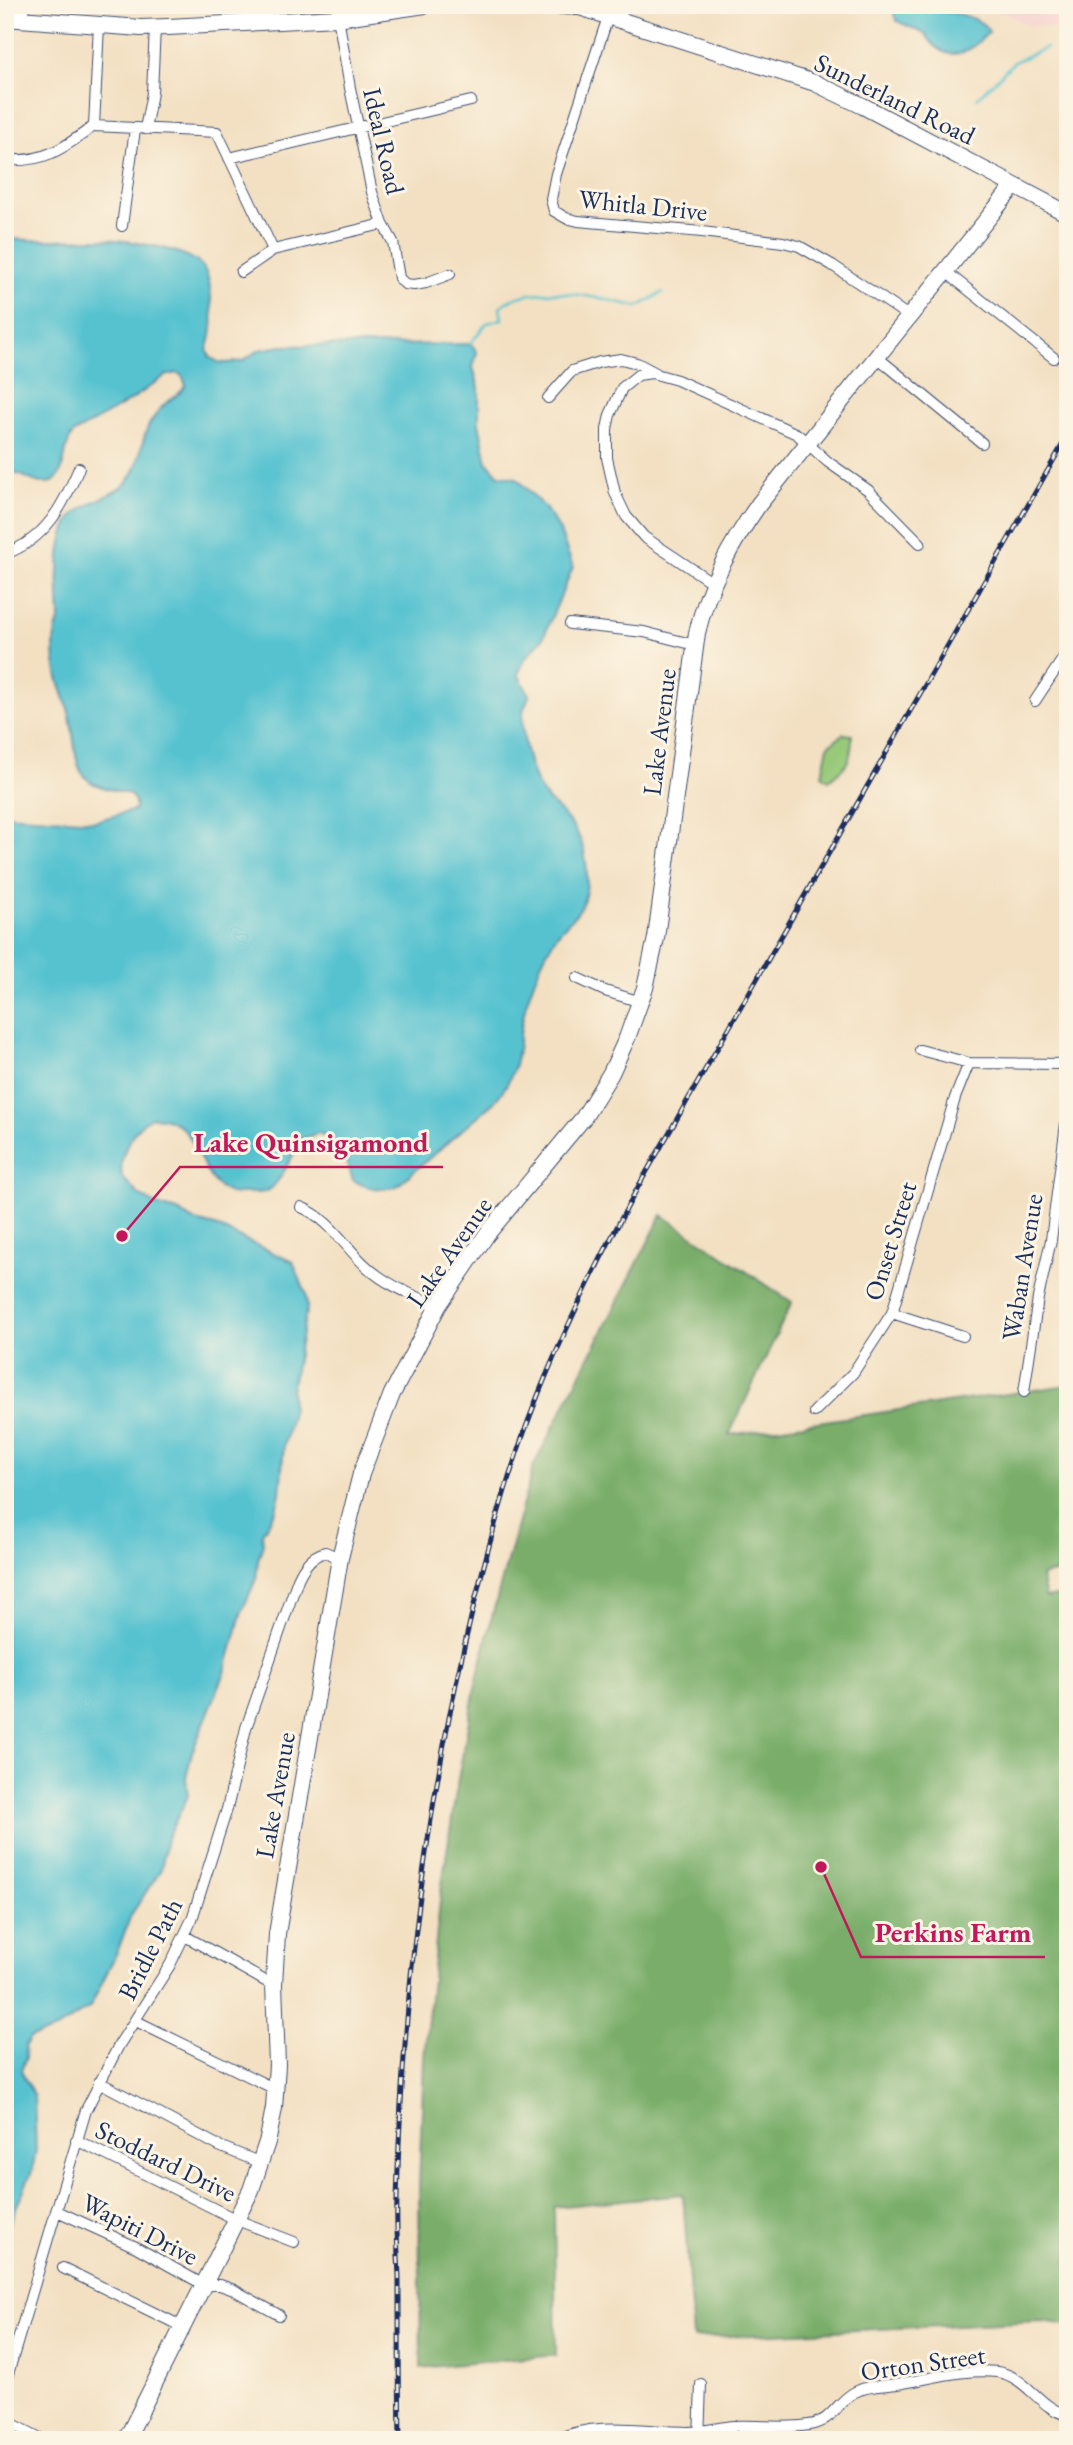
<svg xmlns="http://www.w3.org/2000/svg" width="1073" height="2445" viewBox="0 0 1073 2445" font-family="'EB Garamond',serif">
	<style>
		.built { fill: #f7d0ce }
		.green { fill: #97c979; stroke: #597c6c; stroke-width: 2 }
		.forest { fill: #79ad69; stroke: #4a6e64; stroke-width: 2 }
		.water { fill: #56c2d0; stroke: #387897; stroke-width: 2 }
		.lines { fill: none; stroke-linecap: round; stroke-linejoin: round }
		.stream { stroke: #56c2d0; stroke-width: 2.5 }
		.street-casing { stroke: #3b4a6d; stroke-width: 12 }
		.primary-casing { stroke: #3b4a6d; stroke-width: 18 }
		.street { stroke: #fff; stroke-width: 10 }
		.primary { stroke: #fff; stroke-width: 16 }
		.rail-casing { stroke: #1b2f5e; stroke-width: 5 }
		.rail { stroke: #fcf5e5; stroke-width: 2.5; stroke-dasharray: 8; stroke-linecap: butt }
		.labels { text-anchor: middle; stroke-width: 6; stroke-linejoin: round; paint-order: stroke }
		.street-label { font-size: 26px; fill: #1b2f5e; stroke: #fcf5e5 }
		.leader { fill: none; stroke: #c2185b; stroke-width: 2.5 }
		.callout-dot { fill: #c2185b; stroke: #fcf5e5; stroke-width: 2.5 }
		.callout-label { font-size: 28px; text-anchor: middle; font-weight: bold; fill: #c2185b; stroke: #fcf5e5; stroke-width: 6; stroke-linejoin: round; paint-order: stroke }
	</style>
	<rect width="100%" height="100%" fill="#fcf5e5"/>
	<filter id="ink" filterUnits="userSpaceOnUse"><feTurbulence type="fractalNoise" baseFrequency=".0143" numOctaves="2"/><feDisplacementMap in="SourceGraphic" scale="14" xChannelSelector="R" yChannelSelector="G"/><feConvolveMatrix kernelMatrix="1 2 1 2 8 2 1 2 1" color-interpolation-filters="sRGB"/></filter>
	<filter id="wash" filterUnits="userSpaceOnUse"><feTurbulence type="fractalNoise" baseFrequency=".00686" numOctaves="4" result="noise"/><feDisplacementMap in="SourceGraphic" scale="28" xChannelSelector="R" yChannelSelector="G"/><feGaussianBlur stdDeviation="1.57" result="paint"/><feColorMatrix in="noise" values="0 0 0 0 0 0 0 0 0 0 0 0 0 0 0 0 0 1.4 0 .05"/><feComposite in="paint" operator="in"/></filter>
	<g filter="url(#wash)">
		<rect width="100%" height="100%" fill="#f3e0c2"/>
		<!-- built -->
		<path class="built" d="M 988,5 L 1068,5 L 1068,28 L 1027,25 Z"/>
		<!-- green -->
		<path class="green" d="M 843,734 L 852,735 C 852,760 848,766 829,780 L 822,775 L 828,746 Z"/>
		<!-- forest -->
		<path class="forest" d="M 662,1215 L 792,1302 L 729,1435 L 1068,1385 L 1068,1570 L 1041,1576 L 1046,1598 L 1068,1594 L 1068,2325 L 1042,2321 L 693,2338 L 683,2194 L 554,2207 L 556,2355 L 421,2368 L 419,2184 L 424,2058 L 441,1891 L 458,1779 L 475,1688 L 491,1620 L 533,1467 Z"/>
		<!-- water -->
		<path class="water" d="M 897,5 C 907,6 916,9 926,10 C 943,11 982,14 989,32 C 973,48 955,65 934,45 C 932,44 928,37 927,36 C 919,30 906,26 897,21 L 894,15 Z
			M 5,238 C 38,243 69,238 101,239 C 125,240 188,248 203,267 C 209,275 210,288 211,298 C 213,316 214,332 207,350 L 210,357 L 218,362 L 226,363 L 243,361 L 259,350 L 281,346 L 471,344 L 477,352 L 473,367 L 479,388 L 479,423 L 487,462 L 499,475 L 516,478 L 545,508 L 559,529 L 573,567 L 543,638 L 525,659 L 518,674 L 529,695 C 528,702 523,707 523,714 C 521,738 531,783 548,800 C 564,815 578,828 584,851 C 588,869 590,897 577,913 C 569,922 559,930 553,941 C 543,957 535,977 529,995 C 513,1038 527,1066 493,1103 L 397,1186 C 381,1191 367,1189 353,1180 C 347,1162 339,1141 319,1133 L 303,1138 C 294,1150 280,1185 267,1191 C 258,1195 244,1191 233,1194 C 192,1184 206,1116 151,1117 C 132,1129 118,1155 122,1177 L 139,1195 L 156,1205 L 178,1211 L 192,1220 L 215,1226 L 293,1262 L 306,1294 L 307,1308 L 291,1390 L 292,1412 L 284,1445 L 280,1493 L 276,1510 L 262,1533 L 263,1544 L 258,1560 L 256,1579 L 242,1611 L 226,1670 L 192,1752 L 186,1778 L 188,1796 L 167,1838 L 161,1869 L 131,1915 L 118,1950 L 90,2007 L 55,2030 L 30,2038 L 25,2046 L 26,2057 L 21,2071 L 34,2096 L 36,2150 L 32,2171 L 5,2233 L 5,815 L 95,821 L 135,810 C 140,777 84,806 76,756 C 74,740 72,724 68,709 C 65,697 59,685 57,673 C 54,660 53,643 56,630 C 57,625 60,620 60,615 C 58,589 56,537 73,516 C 83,504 110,497 123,486 C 141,471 139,443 150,423 C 154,418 158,410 163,406 C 170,398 181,395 186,385 L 182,376 L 177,373 L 165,376 L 131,400 L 73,434 C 61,449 68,471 53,482 C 32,487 28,473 5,471 Z"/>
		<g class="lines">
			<!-- stream -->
			<path class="stream" d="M 977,98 L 1014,62 L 1046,48
				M 470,344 L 487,323 L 502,319 L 500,307 C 530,280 602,298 638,307 L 663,292"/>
		</g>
	</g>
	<g filter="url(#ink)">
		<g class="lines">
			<defs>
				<path id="street" d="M 23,5 L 25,20
					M 336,5 L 350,88 L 372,192 L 383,224 L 393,242 L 399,278 L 405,284 L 414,285 L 426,283 L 450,274
					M 608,17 L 556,174 L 551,199 L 554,211 L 566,218 L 578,221 L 702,232 L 783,242 L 799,246 L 832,265 L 910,317
					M 94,126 L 217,132 L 273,250
					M 94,126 L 99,25
					M 145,129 L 152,93 L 155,27
					M 229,158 L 471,101
					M 5,160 C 44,163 64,148 94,126
					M 122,226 L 135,129
					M 241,272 L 273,250 L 383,224
					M 946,272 L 1054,358
					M 877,357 L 982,443
					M 548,398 L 572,371 L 600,362 L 621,359 L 637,363 L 656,373
					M 5,554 C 46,539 63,506 79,468
					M 713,583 L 644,537 L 626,516 L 615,493 L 607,458 L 607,429 L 610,415 L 622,388 L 638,375 L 652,373 L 677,380 L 797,434 L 828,462 L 868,490 L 920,543
					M 570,624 L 644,632 L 695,645
					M 5,678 L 5,703
					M 1035,701 L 1068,651
					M 577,978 L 605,991 L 641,1002
					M 920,1050 L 969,1063 L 1068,1064
					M 301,1207 C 330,1219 344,1246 366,1266 C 386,1285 413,1295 438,1306
					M 892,1313 L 963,1336
					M 1024,1392 L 1038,1298 L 1051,1240 L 1068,1108
					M 814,1412 L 853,1373 L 892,1313 L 955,1098 L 969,1063
					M 185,1936 L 274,1986
					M 136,2021 L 275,2089
					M 99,2082 L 219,2146 L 261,2163
					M 76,2140 L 237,2220 L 294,2242
					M 57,2211 L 136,2247 L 204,2285 L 220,2285 L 234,2290 L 279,2315
					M 63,2268 L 183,2327
					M 5,2384 L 86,2110 L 119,2045 L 170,1965 L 192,1919 L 227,1809 L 246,1728 L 298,1579 C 304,1566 311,1556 325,1552 L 340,1558
					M 5,2420 L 44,2440
					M 556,2440 C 595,2420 646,2432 688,2432 C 704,2432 719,2427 735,2426 C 760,2425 785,2429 809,2425 C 832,2422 837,2401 855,2392 C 868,2385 883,2386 897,2384 C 929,2379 964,2368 997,2372 C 1027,2376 1039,2409 1068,2415
					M 699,2440 L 701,2384"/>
				<path id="primary" d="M 550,5 L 576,7
					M 573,5 L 815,83 L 863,106 L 1068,214
					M 5,18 L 141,28 L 168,27 L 337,18 L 425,5
					M 126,2440 L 251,2190 L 268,2139 L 274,2108 L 277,2065 L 274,1984 L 277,1934 L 340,1558 L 361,1474 L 392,1394 L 438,1306 L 487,1234 L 584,1117 L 611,1073 L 627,1038 L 645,988 L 656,938 L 697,633 C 708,585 731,544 759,504 L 1013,187"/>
			</defs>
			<!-- street casing -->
			<use href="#street" class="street-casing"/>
			<!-- primary casing -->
			<use href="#primary" class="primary-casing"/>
			<!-- street -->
			<use href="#street" class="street"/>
			<!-- primary -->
			<use href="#primary" class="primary"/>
			<defs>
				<path id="rail" d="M 400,2440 C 399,2386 399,2332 399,2277 C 398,2252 396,2226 397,2200 C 402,2009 424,1819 467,1634 C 486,1554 507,1474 537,1398 C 566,1325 601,1256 638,1187 L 1068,435"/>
			</defs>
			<!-- rail casing -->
			<use href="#rail" class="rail-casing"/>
			<!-- rail -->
			<use href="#rail" class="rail"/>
		</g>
	</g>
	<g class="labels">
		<!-- street labels -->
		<g class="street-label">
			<text transform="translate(895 99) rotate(26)" y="9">Sunderland Road</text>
			<text transform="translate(384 141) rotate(77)" y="9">Ideal Road</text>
			<text transform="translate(643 205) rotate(6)" y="9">Whitla Drive</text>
			<text transform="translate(659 732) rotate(-83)" y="9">Lake Avenue</text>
			<text transform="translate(890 1241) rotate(-73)" y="9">Onset Street</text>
			<text transform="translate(449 1252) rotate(-55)" y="9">Lake Avenue</text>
			<text transform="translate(1022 1267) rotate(-81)" y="9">Waban Avenue</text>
			<text transform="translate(275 1795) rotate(-80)" y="9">Lake Avenue</text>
			<text transform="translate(150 1949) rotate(-63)" y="9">Bridle Path</text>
			<text transform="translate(166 2161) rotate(26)" y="9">Stoddard Drive</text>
			<text transform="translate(140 2229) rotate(27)" y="9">Wapiti Drive</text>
			<text transform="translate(923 2363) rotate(-8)" y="9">Orton Street</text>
		</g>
	</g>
	<!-- callouts -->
	<path class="leader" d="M122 1236L180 1167H443M821 1867L861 1957H1045"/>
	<g class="callout-dot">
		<circle cx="122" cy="1236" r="7"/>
		<circle cx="821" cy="1867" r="7"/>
	</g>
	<g class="callout-label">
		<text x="311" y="1152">Lake Quinsigamond</text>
		<text x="953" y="1942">Perkins Farm</text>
	</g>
	<!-- margin -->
	<rect width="1073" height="2445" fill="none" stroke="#fcf5e5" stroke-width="28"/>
</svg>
